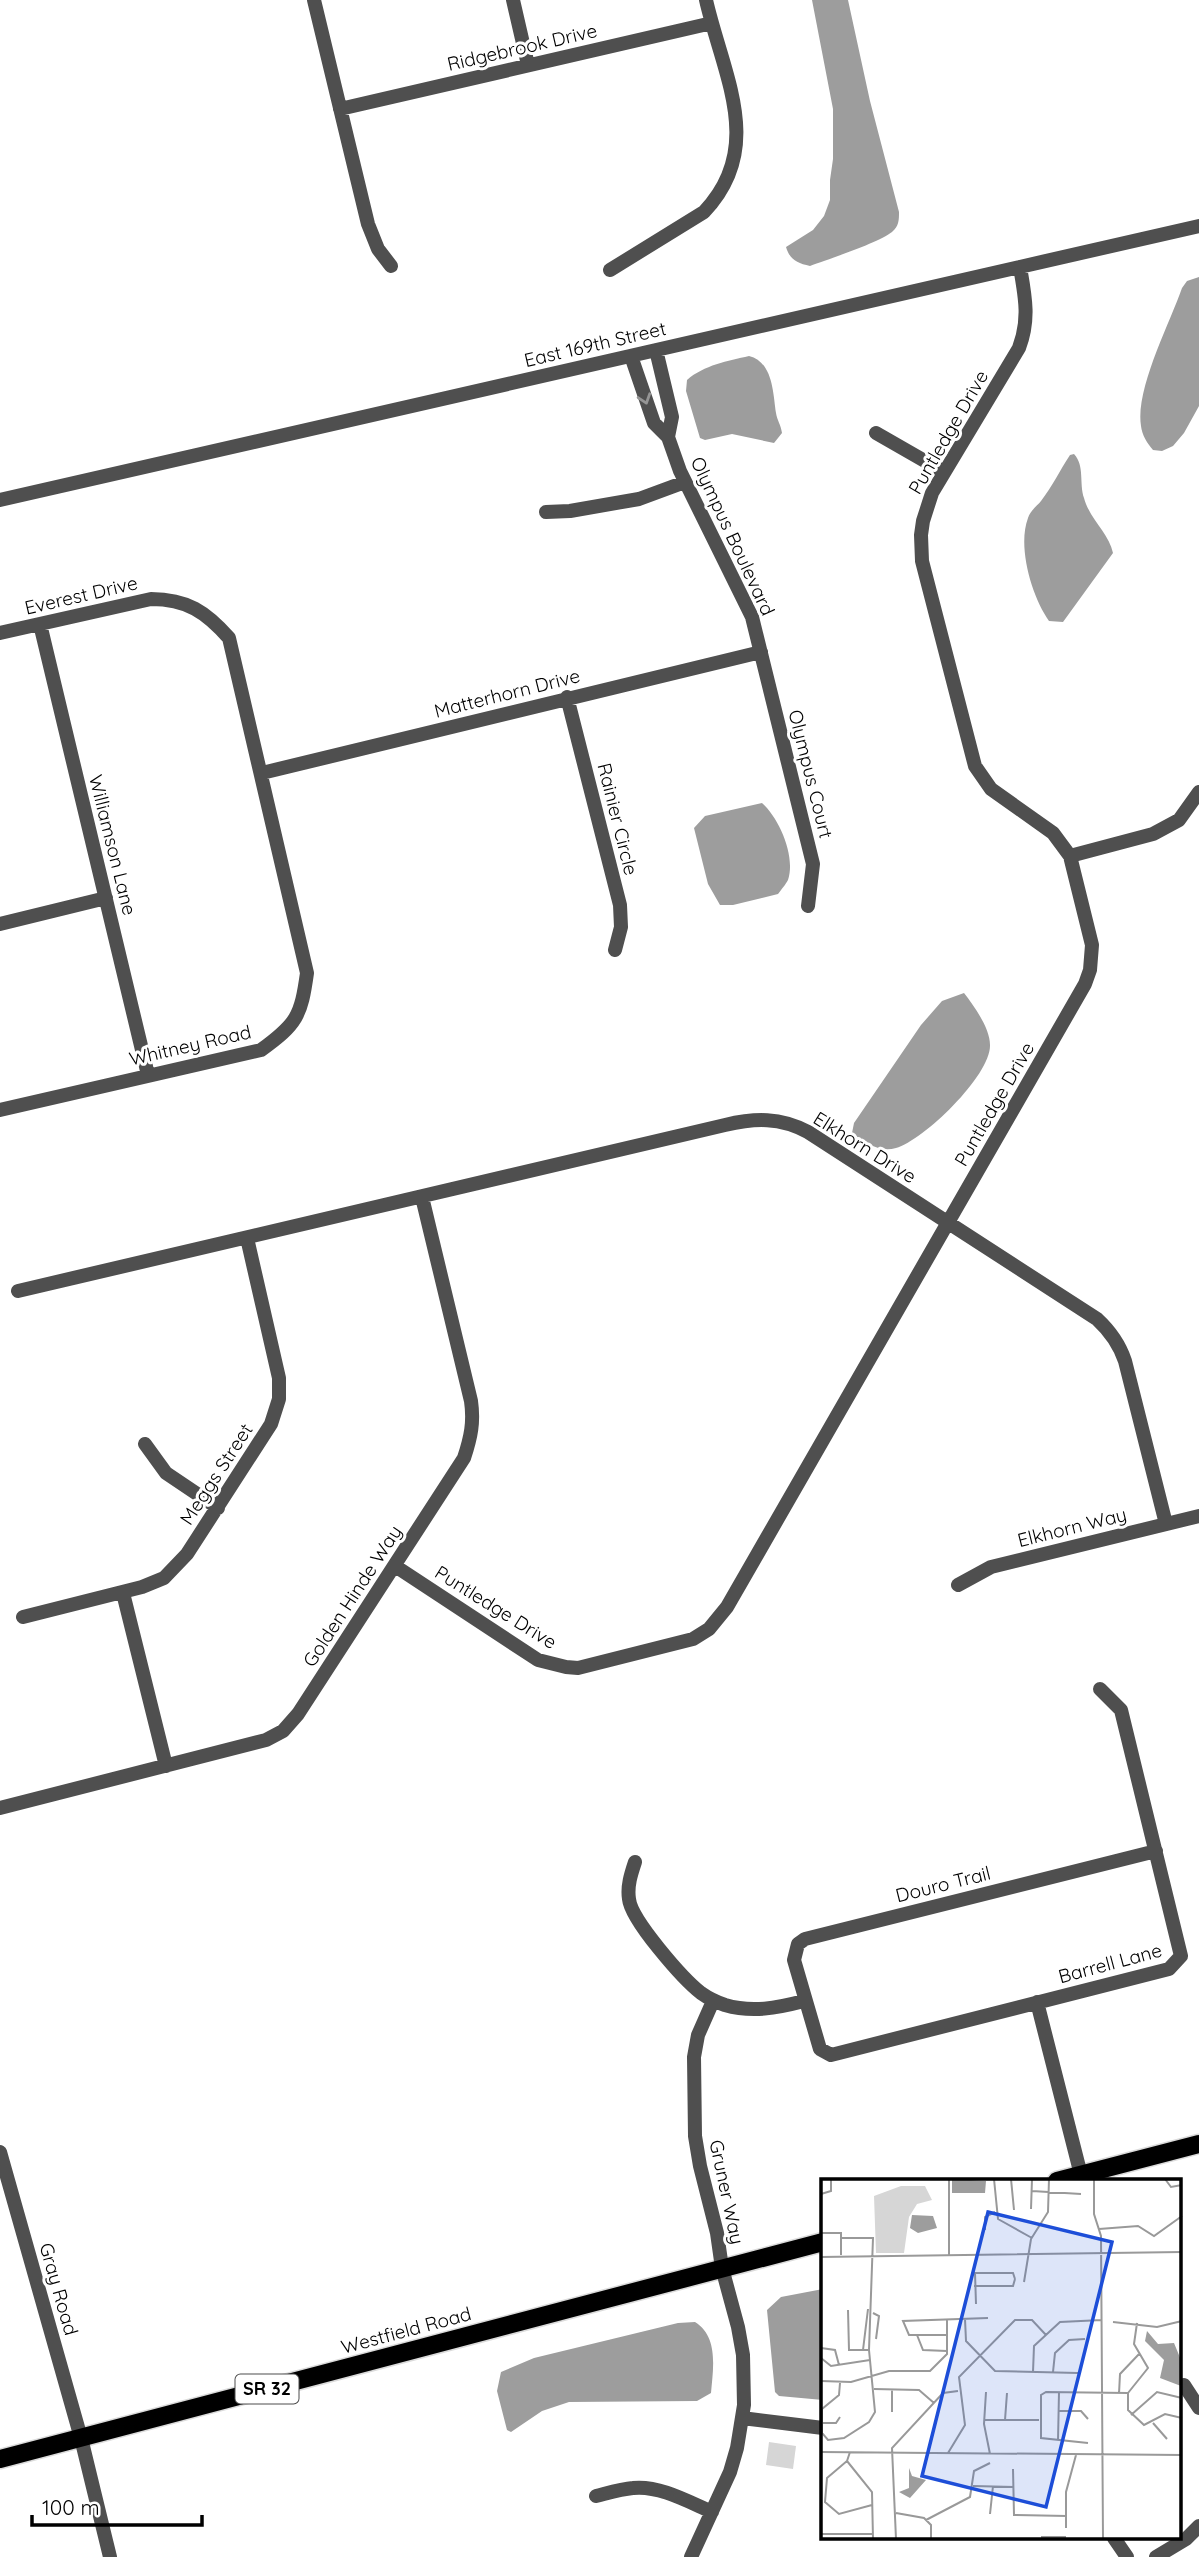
<svg xmlns="http://www.w3.org/2000/svg" width="1199" height="2557" viewBox="0 0 1199 2557" font-family="Quicksand,sans-serif">
	<style>
		.green { fill: #d6d6d6 }
		.water { fill: #9d9d9d }
		.lines { fill: none; stroke-linecap: round; stroke-linejoin: round }
		.primary-casing { stroke: #dbdbdb; stroke-width: 21 }
		.minor { stroke: #4f4f4f; stroke-width: 14 }
		.tertiary { stroke: #4f4f4f; stroke-width: 14 }
		.primary { stroke: #000; stroke-width: 18 }
		.oneway { stroke: #959595 }
		.labels { text-anchor: middle; stroke-width: 6; stroke-linejoin: round; paint-order: stroke }
		.shield { fill: #fff; stroke: #4c4c4c; stroke-width: 2 }
		.shield-label { font-size: 18px; font-weight: bold; fill: #000 }
		.street-label { font-size: 19px; fill: #000; stroke: #fff }
		.inset-road { fill: none; stroke: #999; stroke-width: 2 }
		.view { fill: #1d4ed8; fill-opacity: 0.15; stroke: #1d4ed8; stroke-width: 3.5 }
		.inset-edge { fill: none; stroke: #000; stroke-width: 3.5 }
	</style>
	<rect width="100%" height="100%" fill="#fff"/>
	<!-- green -->
	<path class="green" d="M 769,2442 L 796,2446 L 793,2469 L 766,2465 Z"/>
	<!-- water -->
	<path class="water" d="M 812,0 L 848,0 L 870,101 L 899,212 C 899,220 899,226 892,232 C 878,243 829,259 810,266 C 797,263 790,260 786,247 L 813,230 L 824,216 L 830,200 L 830,180 L 833,159 L 833,109 Z
		M 1199,277 L 1199,406 L 1184,433 L 1173,446 L 1162,451 L 1153,450 C 1147,443 1142,435 1141,426 C 1135,389 1170,323 1182,288 L 1187,281 Z
		M 749,356 C 773,362 773,393 776,413 C 777,420 781,425 782,433 L 774,443 L 732,434 L 705,440 L 700,438 L 686,391 L 687,380 C 704,365 728,361 749,356 Z
		M 1074,454 C 1085,466 1079,483 1084,498 C 1090,520 1109,533 1113,553 L 1063,622 L 1049,621 C 1032,597 1017,547 1028,518 C 1030,511 1037,506 1041,501 C 1052,487 1060,470 1070,455 Z
		M 762,803 C 779,818 796,856 788,880 C 786,884 781,890 778,894 L 733,905 L 720,905 L 708,884 L 694,828 L 705,816 Z
		M 964,993 C 974,1006 990,1028 990,1045 C 991,1075 924,1140 896,1148 C 879,1153 864,1142 852,1133 L 854,1123 L 921,1025 L 942,1001 Z
		M 823,2289 L 823,2400 L 779,2396 L 775,2392 L 767,2310 L 781,2297 Z
		M 695,2322 C 719,2337 713,2369 711,2393 L 697,2401 L 569,2402 L 542,2411 L 511,2432 L 507,2430 L 497,2391 L 501,2372 L 534,2358 L 678,2323 Z"/>
	<g class="lines">
		<defs>
			<path id="primary" d="M 1057,2181 L 1199,2144
				M 0,2459 L 823,2242"/>
		</defs>
		<!-- primary casing -->
		<use href="#primary" class="primary-casing"/>
		<!-- minor -->
		<path class="minor" d="M 314,0 L 368,224 L 378,249 L 391,266
			M 513,0 L 528,65
			M 340,109 L 712,23
			M 610,270 L 704,212 C 766,147 723,75 706,0
			M 656,350 L 672,417 L 668,437 L 680,471 L 752,617 L 813,864 L 808,906
			M 631,356 L 654,423 L 668,437
			M 876,433 L 944,472
			M 0,500 L 1199,226
			M 546,512 L 570,511 L 639,499 L 685,482
			M 40,624 L 148,1075
			M 0,633 L 151,599 C 187,599 206,612 229,638 L 307,973 C 301,1016 297,1024 261,1050 L 0,1110
			M 567,697 L 620,905 L 621,927 L 615,950
			M 262,773 L 761,652
			M 1070,856 L 1153,834 L 1179,820 L 1199,792
			M 0,924 L 106,898
			M 18,1291 L 725,1125 C 755,1118 780,1117 808,1132 L 1097,1319 C 1110,1331 1119,1343 1125,1361 L 1166,1524
			M 145,1444 L 166,1473 L 218,1508
			M 395,1566 L 538,1660 L 566,1667 L 578,1668 L 693,1639 L 709,1629 L 727,1607 L 1085,984 L 1090,970 L 1092,945 L 1070,856 L 1053,833 L 991,789 L 975,766 L 922,561 L 921,535 L 923,521 L 932,493 L 1019,348 C 1030,319 1025,296 1020,267
			M 958,1585 L 991,1567 L 1199,1516
			M 123,1593 L 166,1766
			M 23,1617 L 142,1587 L 164,1578 L 187,1554 L 271,1424 L 279,1399 L 279,1378 L 247,1238
			M 1100,1689 L 1121,1710 L 1181,1956 L 1169,1969 L 839,2053 L 831,2055 L 820,2049 L 794,1960 L 798,1944 L 805,1939 L 1156,1851
			M 0,1808 L 266,1740 L 283,1731 L 298,1714 L 464,1458 C 471,1437 474,1422 471,1401 L 422,1197
			M 635,1862 C 631,1874 627,1886 629,1899 C 631,1920 683,1979 701,1993 C 708,1998 716,2002 725,2005 C 752,2013 777,2008 804,2001
			M 1037,2002 L 1081,2175
			M 1184,2385 L 1199,2408
			M 742,2418 L 823,2428
			M 596,2496 C 608,2493 621,2489 633,2488 C 659,2485 689,2502 712,2512
			M 1114,2538 L 1127,2557
			M 691,2557 L 730,2472 L 737,2448 L 744,2405 L 743,2355 L 738,2327 L 722,2268 L 717,2233 L 700,2166 L 695,2136 L 694,2057 L 698,2035 L 713,2001
			M 1156,2557 L 1186,2539 L 1199,2526"/>
		<!-- tertiary -->
		<path class="tertiary" d="M 0,2152 L 81,2438 L 110,2557"/>
		<!-- primary -->
		<use href="#primary" class="primary"/>
	</g>
	<!-- one-way arrows -->
	<defs><path id="oneway-chevron" d="M-2-3.5L2.5 0L-2 3.5" fill="none" stroke-width="1.6" stroke-linecap="round" stroke-linejoin="round" transform="scale(1.75)"/></defs>
	<use class="oneway" href="#oneway-chevron" transform="translate(645 399) rotate(72)"/>
	<g class="labels">
		<!-- shield labels -->
		<rect class="shield" x="235.5" y="2374.5" width="63" height="29" rx="5"/>
		<g class="shield-label">
			<text x="267" y="2395">SR 32</text>
		</g>
		<!-- street labels -->
		<g class="street-label">
			<text transform="translate(522 47) rotate(-13)" y="7">Ridgebrook Drive</text>
			<text transform="translate(595 344) rotate(-13)" y="7">East 169th Street</text>
			<text transform="translate(948 432) rotate(-60)" y="7">Puntledge Drive</text>
			<text transform="translate(733 536) rotate(65)" y="7">Olympus Boulevard</text>
			<text transform="translate(81 595) rotate(-13)" y="7">Everest Drive</text>
			<text transform="translate(507 693) rotate(-14)" y="7">Matterhorn Drive</text>
			<text transform="translate(811 774) rotate(76)" y="7">Olympus Court</text>
			<text transform="translate(618 819) rotate(76)" y="7">Rainier Circle</text>
			<text transform="translate(113 845) rotate(76)" y="7">Williamson Lane</text>
			<text transform="translate(190 1045) rotate(-13)" y="7">Whitney Road</text>
			<text transform="translate(994 1104) rotate(-60)" y="7">Puntledge Drive</text>
			<text transform="translate(865 1147) rotate(32)" y="7">Elkhorn Drive</text>
			<text transform="translate(216 1474) rotate(-57)" y="7">Meggs Street</text>
			<text transform="translate(1072 1527) rotate(-14)" y="7">Elkhorn Way</text>
			<text transform="translate(352 1596) rotate(-57)" y="7">Golden Hinde Way</text>
			<text transform="translate(496 1607) rotate(32)" y="7">Puntledge Drive</text>
			<text transform="translate(943 1884) rotate(-14)" y="7">Douro Trail</text>
			<text transform="translate(1110 1963) rotate(-15)" y="7">Barrell Lane</text>
			<text transform="translate(727 2192) rotate(78)" y="7">Gruner Way</text>
			<text transform="translate(59 2289) rotate(74)" y="7">Gray Road</text>
			<text transform="translate(406 2330) rotate(-15)" y="7">Westfield Road</text>
		</g>
	</g>
	<!-- overview -->
	<g transform="translate(821 2179)">
		<rect width="360" height="360" fill="#fff"/>
		<path d="M 80,7 L 104,7 L 111,21 L 96,25 L 88,38 L 83,74 L 55,74 L 53,17 Z" fill="#d6d6d6"/>
		<path d="M 131,0 L 165,2 L 164,14 L 131,14 ZM 91,36 L 112,37 L 116,49 L 97,54 L 89,49 ZM 326,152 L 337,165 L 353,164 L 360,181 L 360,207 L 339,199 L 343,181 L 324,162 ZM 88,289 L 91,297 L 105,301 L 89,319 L 78,313 L 88,309 Z" fill="#9d9d9d"/>
		<path class="inset-road" d="M 173,0 L 177,40 L 211,59M 190,0 L 193,31M 273,0 L 273,35 L 280,57 L 282,360M 344,0 L 350,8 L 361,6M 211,12 L 260,15M 0,15 L 10,12 L 10,0M 210,30 L 211,0M 278,50 L 317,47 L 333,57 L 361,37M 164,51 L 164,38 L 174,33M 0,54 L 20,54 L 20,59M 128,76 L 128,0M 0,78 L 361,73M 203,103 L 210,60 L 227,33 L 228,0M 153,107 L 192,107 L 194,100M 155,125 L 154,94 L 192,94 L 194,100M 27,131 L 28,171 L 48,171M 52,134 L 58,137 L 55,160M 144,140 L 145,162 L 174,192 L 257,194M 292,143 L 336,148 L 361,142M 316,144 L 313,165 L 327,189 L 307,214 L 307,231 L 323,246 L 344,235 L 361,239M 96,156 L 102,171 L 126,172M 126,156 L 88,156 L 82,142 L 167,139M 0,169 L 14,171 L 18,186M 42,171 L 47,130M 0,179 L 10,187 L 49,181M 212,193 L 213,167 L 239,143 L 281,141M 232,193 L 234,174 L 248,161 L 264,160M 0,202 L 30,203 L 68,192 L 109,192 L 126,175 L 126,140M 19,204 L 18,216 L 1,230 L 1,254 L 7,261 L 23,259 L 48,243 L 54,233 L 48,171 L 52,59 L 20,59 L 20,76M 53,210 L 98,211 L 113,224M 165,213 L 163,245 L 169,275M 298,215 L 299,195 L 319,174M 237,232 L 260,232 L 267,240M 71,233 L 71,210M 310,236 L 336,213 L 361,219M 163,241 L 218,241M 184,241 L 186,214M 1,244 L 15,244 L 19,238M 332,244 L 346,260M 237,262 L 238,213M 267,264 L 220,259 L 220,216 L 225,213 L 307,214M 0,273 L 361,276M 29,273 L 26,282 L 6,299 L 4,323 L 18,335 L 51,326M 127,274 L 144,246 L 138,198 L 194,141 L 211,141 L 225,156M 26,282 L 51,313 L 52,360M 192,290 L 193,336 L 246,337M 152,307 L 193,308M 75,334 L 103,339 L 110,346 L 110,360M 169,335 L 172,307M 105,341 L 149,318 L 153,292 L 169,284M 245,349 L 245,313 L 255,276M 0,355 L 52,355M 220,358 L 245,358M 75,360 L 71,269 L 122,214 L 137,212"/>
		<path class="view" d="M 167,33 L 291,63 L 225,328 L 101,297 Z"/>
		<rect width="360" height="360" class="inset-edge"/>
	</g>
	<!-- scale -->
	<path d="M32 2515v10h170v-10" fill="none" stroke="#000000" stroke-width="3.5"/>
	<text x="42" y="2515" font-size="21" fill="#000000" stroke="#ffffff" stroke-width="5" paint-order="stroke">100 m</text>
</svg>
